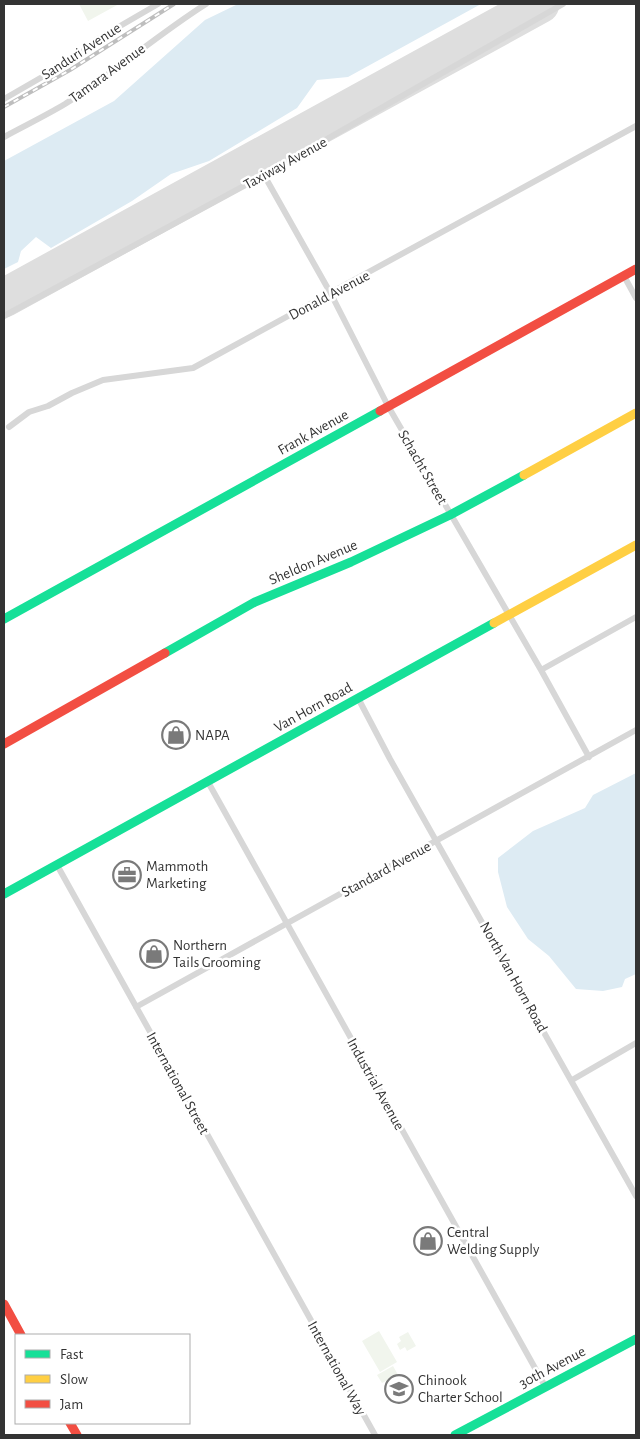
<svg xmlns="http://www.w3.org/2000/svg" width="640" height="1439" viewBox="0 0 640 1439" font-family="'Alegreya Sans',sans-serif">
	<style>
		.green { fill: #f1f5ed }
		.water { fill: #ddebf3 }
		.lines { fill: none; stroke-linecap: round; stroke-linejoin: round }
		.runway { stroke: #dedede; stroke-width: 39 }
		.street { stroke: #d7d7d7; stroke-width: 6 }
		.fast { stroke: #16e098; stroke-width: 9 }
		.slow { stroke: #ffcf43; stroke-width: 9 }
		.jam { stroke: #f24e42; stroke-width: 9 }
		.rail-casing { stroke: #bebebe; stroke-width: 4 }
		.rail { stroke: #fff; stroke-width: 2; stroke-dasharray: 5.5; stroke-linecap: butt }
		.labels { text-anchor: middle; stroke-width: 5; stroke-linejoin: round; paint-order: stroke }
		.street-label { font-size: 15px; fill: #333; stroke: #fff }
		.poi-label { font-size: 15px; fill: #333; stroke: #fff; text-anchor: start }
	</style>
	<rect width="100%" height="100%" fill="#fff"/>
	<!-- green -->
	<path class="green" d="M 79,4 L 119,4 L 88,21 Z
		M 379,1331 L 397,1362 L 380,1372 L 362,1341 Z
		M 408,1332 L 416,1346 L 407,1351 L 405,1347 L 400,1350 L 397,1344 L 401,1341 L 399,1337 Z
		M 393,1366 L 401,1380 L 391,1385 L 388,1380 L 382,1383 L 377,1375 Z"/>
	<!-- water -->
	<path class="water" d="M 238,4 L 481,4 L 348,77 L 317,80 L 297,108 L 209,161 L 171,174 L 132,201 L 51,248 L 36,237 L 21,251 L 18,262 L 4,269 L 4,161 L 114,101 L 205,20 Z
		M 636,773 L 636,974 L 625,979 L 622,987 L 603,991 L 576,989 L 549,956 L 528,939 L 507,907 L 498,872 L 498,858 L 533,831 L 585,808 L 593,795 Z"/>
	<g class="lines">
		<!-- runway -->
		<path class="runway" d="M 4,298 L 540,4"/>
		<!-- street -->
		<path class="street" d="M 4,99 L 75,58 L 96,40 L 158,4
			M 4,137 C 24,126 45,116 65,104 C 114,73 157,35 206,4
			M 264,175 L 331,294 L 388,406 L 541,670 L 589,757
			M 624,276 L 636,298
			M 4,316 L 264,175 L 563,4
			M 9,427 L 29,412 L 48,406 L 72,393 L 103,380 L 193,368 L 636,126
			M 541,670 L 636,617
			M 358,698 L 390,759 L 636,1196
			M 208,782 L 545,1386
			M 57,865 L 375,1435
			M 136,1007 L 636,730
			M 572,1080 L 636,1043"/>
		<!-- fast -->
		<path class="fast" d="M 4,619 L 380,411
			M 165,653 L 255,602 L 351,562 L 450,515 L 524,475
			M 4,894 L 494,623
			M 455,1435 L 636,1339"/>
		<!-- slow -->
		<path class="slow" d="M 524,475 L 636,413
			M 494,623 L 636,545"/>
		<!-- jam -->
		<path class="jam" d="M 380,411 L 636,269
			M 4,744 L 165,653
			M 4,1304 L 21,1335
			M 70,1423 L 77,1435"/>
		<defs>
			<path id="rail" d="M 4,107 L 70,70 L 174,4"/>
		</defs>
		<!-- rail casing -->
		<use href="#rail" class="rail-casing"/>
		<!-- rail -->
		<use href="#rail" class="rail"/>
	</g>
	<!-- icons -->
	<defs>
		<symbol id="shop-ring" viewBox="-11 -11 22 22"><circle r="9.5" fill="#fff" stroke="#7a7a7a" stroke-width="1.5"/><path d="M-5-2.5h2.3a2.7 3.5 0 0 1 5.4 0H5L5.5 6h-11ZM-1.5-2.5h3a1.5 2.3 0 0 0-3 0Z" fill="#7a7a7a"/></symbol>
		<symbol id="office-ring" viewBox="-11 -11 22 22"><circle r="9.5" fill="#fff" stroke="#7a7a7a" stroke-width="1.5"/><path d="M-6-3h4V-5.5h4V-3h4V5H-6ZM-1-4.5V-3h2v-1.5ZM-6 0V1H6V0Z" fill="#7a7a7a"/></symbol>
		<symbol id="school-ring" viewBox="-11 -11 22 22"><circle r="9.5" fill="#fff" stroke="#7a7a7a" stroke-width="1.5"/><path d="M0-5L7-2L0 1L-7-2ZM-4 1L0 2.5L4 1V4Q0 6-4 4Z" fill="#7a7a7a"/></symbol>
	</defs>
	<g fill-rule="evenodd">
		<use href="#shop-ring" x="160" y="719" width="32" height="32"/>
		<use href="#office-ring" x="111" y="859" width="32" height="32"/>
		<use href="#shop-ring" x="138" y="938" width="32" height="32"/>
		<use href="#shop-ring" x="412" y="1225" width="32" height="32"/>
		<use href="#school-ring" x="383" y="1373" width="32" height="32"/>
	</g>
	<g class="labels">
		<!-- street labels -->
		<g class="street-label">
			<text transform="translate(81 51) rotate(-33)" y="5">Sanduri Avenue</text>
			<text transform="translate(107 73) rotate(-36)" y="5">Tamara Avenue</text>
			<text transform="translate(285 163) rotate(-29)" y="5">Taxiway Avenue</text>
			<text transform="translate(329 295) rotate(-28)" y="5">Donald Avenue</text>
			<text transform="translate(313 432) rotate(-29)" y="5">Frank Avenue</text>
			<text transform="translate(423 467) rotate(60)" y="5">Schacht Street</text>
			<text transform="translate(313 562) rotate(-23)" y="5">Sheldon Avenue</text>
			<text transform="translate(313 707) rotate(-29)" y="5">Van Horn Road</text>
			<text transform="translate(386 869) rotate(-29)" y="5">Standard Avenue</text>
			<text transform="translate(514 977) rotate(61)" y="5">North Van Horn Road</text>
			<text transform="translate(178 1083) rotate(61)" y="5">International Street</text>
			<text transform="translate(376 1084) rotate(61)" y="5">Industrial Avenue</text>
			<text transform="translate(552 1367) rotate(-28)" y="5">30th Avenue</text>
			<text transform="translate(337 1368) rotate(61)" y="5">International Way</text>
		</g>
		<!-- poi labels -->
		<g class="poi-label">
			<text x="195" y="740">NAPA</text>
			<text x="146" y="871">Mammoth<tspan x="146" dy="17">Marketing</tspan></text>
			<text x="173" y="950">Northern<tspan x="173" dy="17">Tails Grooming</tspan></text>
			<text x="447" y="1237">Central<tspan x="447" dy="17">Welding Supply</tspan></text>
			<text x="418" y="1385">Chinook<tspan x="418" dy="17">Charter School</tspan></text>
		</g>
	</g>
	<!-- border -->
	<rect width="640" height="1439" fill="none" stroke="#333333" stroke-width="10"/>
	<!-- legend -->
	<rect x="15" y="1334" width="175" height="90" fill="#ffffff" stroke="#adadad"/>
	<rect x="25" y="1350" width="25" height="8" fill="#16e098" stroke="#adadad"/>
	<text x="60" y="1359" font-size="15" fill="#333333">Fast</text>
	<rect x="25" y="1375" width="25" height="8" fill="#ffcf43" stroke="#adadad"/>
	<text x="60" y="1384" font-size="15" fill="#333333">Slow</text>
	<rect x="25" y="1400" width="25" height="8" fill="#f24e42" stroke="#adadad"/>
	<text x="60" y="1409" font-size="15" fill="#333333">Jam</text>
</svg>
